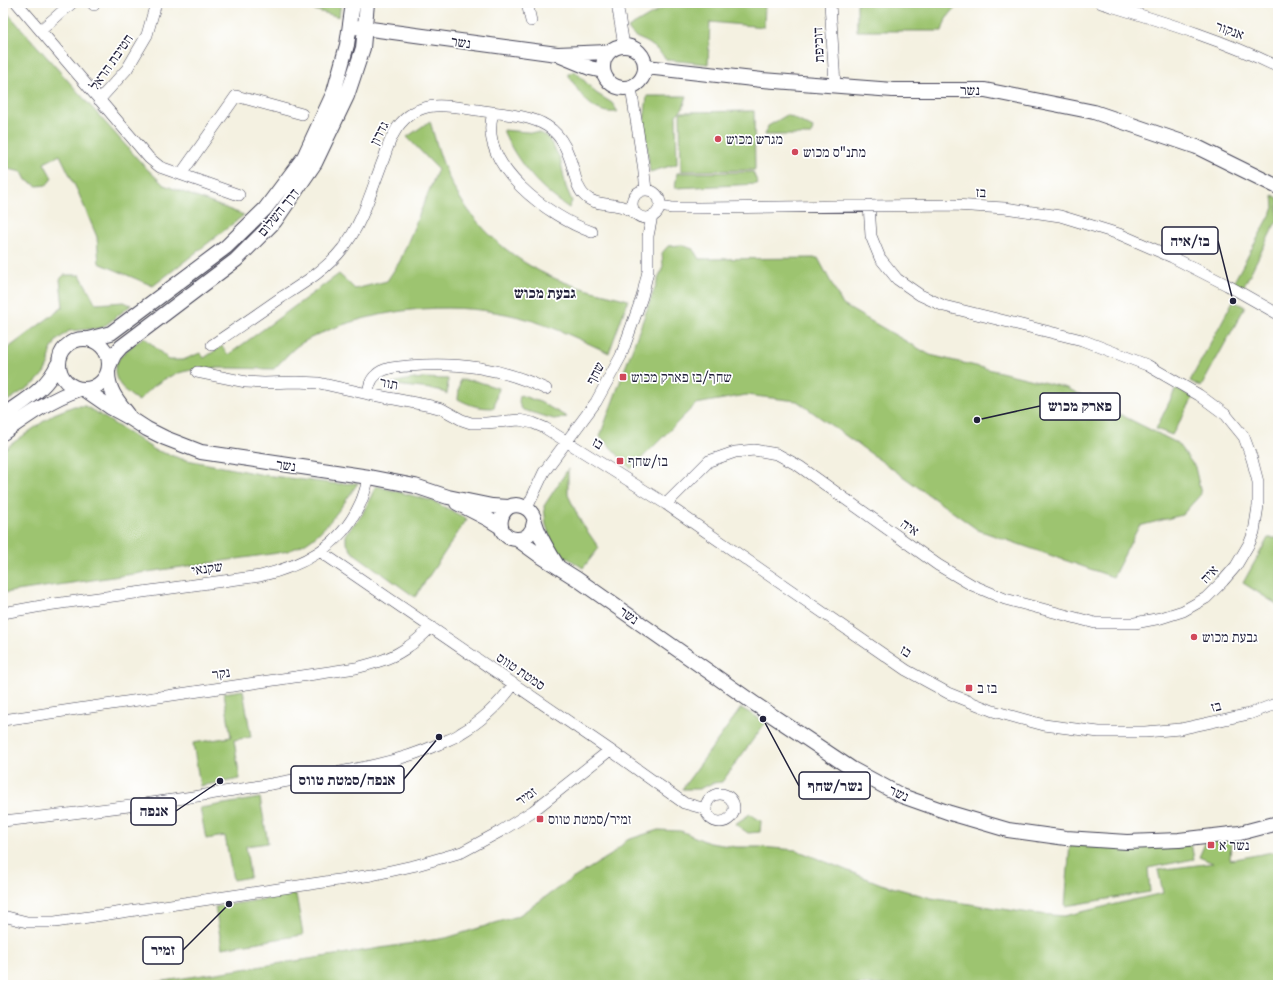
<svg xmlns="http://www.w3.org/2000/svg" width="1281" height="988" viewBox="0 0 1281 988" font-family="'Gentium Book Plus','Frank Ruhl Libre',serif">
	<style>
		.green { fill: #9dc470; stroke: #607356 }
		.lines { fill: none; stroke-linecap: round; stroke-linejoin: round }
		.minor-casing { stroke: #424154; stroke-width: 12 }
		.tertiary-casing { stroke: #424154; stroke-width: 16 }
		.minor { stroke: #fff; stroke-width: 11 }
		.tertiary { stroke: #fff; stroke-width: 14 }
		.poi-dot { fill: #d1495b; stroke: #fff; stroke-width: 1.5 }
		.labels { text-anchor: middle; stroke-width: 3.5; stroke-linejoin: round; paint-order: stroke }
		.street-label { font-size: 14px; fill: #22223b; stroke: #fff }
		.poi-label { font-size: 14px; fill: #22223b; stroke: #fff; text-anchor: start }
		.neighbourhood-label { font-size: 15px; font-weight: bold; fill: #22223b; stroke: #fff }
		.leader { fill: none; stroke: #22223b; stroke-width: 1.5 }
		.callout-dot { fill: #22223b; stroke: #fff; stroke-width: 1.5 }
		.callout { fill: #fff; stroke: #22223b; stroke-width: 1.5 }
		.callout-label { font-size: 15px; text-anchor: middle; font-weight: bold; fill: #22223b }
	</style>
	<rect width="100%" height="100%" fill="#fff"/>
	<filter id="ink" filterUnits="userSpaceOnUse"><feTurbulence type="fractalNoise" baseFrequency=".025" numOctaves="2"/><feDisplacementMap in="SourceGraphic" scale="8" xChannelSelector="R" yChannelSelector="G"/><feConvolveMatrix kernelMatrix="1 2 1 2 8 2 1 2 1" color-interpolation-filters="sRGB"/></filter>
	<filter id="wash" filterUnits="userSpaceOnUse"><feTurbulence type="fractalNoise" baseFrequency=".012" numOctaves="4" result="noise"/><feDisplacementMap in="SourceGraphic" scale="16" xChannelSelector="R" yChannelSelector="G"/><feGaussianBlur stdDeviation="0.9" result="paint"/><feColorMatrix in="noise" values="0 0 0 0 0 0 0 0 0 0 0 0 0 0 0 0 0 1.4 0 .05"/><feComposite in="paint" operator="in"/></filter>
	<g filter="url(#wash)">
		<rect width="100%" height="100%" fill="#f4f1e1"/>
		<!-- green -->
		<path class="green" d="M 289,3 L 341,3 L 339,17 Z
			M 671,3 L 765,3 L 764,27 L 710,22 L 708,64 L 667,60 C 662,54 657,49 650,44 C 641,38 633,39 628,28 Z
			M 857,3 L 956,3 L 956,7 L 946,19 L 942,31 L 857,31 Z
			M 3,8 L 145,167 L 164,185 L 244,215 L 153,286 L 99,263 L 97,237 L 78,192 L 60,155 L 44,163 L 52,178 L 47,185 L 37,186 L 26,180 L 22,172 L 3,168 Z
			M 575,71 L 596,93 L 612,103 L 618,112 C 591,115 580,94 568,74 Z
			M 647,96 L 687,96 L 683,108 L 676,115 L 677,164 L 650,172 L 644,122 Z
			M 754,111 L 755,170 L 681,171 L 680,112 Z
			M 787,115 L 813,128 L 811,135 L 765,135 L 768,126 Z
			M 430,121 C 437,146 444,172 458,195 C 482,234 520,266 564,282 C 584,290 607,294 628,300 L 609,353 C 583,341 557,328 530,320 C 469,302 402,305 342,325 C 328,330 313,336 300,344 C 291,350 282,361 274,369 C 258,369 243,368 227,368 C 189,368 164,371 139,401 C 121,390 104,372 124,353 C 130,347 137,342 144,337 L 169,360 L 183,360 L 200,353 L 204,358 L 222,346 L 228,355 L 339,274 L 355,289 L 387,281 L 400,261 L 438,169 L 407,137 Z
			M 503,130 L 539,133 L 547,136 L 560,158 L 566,187 L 572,201 L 569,208 C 539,188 517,163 503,130 Z
			M 753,172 L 758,184 L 675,188 L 677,173 Z
			M 1273,195 L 1278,198 L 1278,221 L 1274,226 L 1244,286 L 1231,287 L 1274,208 Z
			M 681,245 L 693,249 L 699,259 L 818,258 L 843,305 L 930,355 L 1067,388 L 1177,443 L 1195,467 L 1201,494 L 1182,515 L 1139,526 L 1113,577 L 978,530 L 797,401 L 746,395 L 696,404 L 631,469 L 600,436 L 663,266 L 662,253 L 668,246 Z
			M 64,275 L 80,275 L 96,304 L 124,302 L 131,305 L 102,328 L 69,331 L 56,341 L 50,352 L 49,363 L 44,373 L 35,383 L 3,404 L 3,352 L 63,307 L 60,279 Z
			M 1233,301 L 1245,307 L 1201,387 L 1190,381 Z
			M 423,378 L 448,379 L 447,394 L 439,390 L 388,384 L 406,380 Z
			M 460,380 L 476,381 L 498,388 L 494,408 C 479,408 471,406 458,399 Z
			M 1176,388 L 1193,398 L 1172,435 L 1156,429 Z
			M 520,395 L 540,402 L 567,417 L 554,419 L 523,410 C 518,405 519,401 520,395 Z
			M 74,406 L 85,406 L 102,416 L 155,450 L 182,459 L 264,475 L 337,484 L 358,483 C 341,507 322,539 293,549 C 286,552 278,553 271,554 L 3,593 L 3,450 L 54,414 Z
			M 568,469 L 568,495 L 581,522 L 599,548 L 583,568 L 554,549 L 546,525 L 544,506 Z
			M 376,486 L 433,501 L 467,519 L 415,597 L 352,552 L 346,542 L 346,533 L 362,515 Z
			M 1268,538 L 1278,538 L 1278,605 L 1243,583 Z
			M 243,690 L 251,737 L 234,740 L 240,779 L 200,786 L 193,743 L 231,737 L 224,693 Z
			M 741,708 L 766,722 L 722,782 L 713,783 L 699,789 L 682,789 Z
			M 260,798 L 268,843 L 246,846 L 250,877 L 233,880 L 225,836 L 206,839 L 200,808 Z
			M 750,814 L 761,821 L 760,832 L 748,833 L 735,824 Z
			M 658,830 L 681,831 L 709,843 L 736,847 L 760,847 L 796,850 L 881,884 L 931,898 L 1029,913 L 1064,916 L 1163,893 L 1158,870 L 1213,863 L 1199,857 L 1207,839 L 1231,840 L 1230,860 L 1278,851 L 1278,985 L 138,985 L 446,938 L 518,916 L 564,884 L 611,855 L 627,840 Z
			M 1191,843 L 1194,859 L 1148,868 L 1150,892 L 1065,906 L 1070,844 Z
			M 296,894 L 303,935 L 222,948 L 215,907 Z"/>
	</g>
	<g filter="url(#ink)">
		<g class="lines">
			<defs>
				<path id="minor" d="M 17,3 L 149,158 L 160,167 L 239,195
					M 92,3 L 94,5
					M 527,3 L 531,21
					M 617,3 L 624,46
					M 830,3 L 835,85
					M 1101,3 C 1160,21 1222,39 1278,67
					M 41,30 L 72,3
					M 631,88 L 643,164 L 646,190
					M 99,100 L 127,69 L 147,35 L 156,3
					M 493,113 C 477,166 550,217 592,232
					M 181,174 L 236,96 L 302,114
					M632 204a14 14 0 1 1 28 0a14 14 0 1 1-28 0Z
					M 660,206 L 672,208 L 698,208 L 954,205 L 1005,208 L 1060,216 L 1119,234 L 1172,257 L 1227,285 L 1278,314
					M 212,345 C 236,329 259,313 282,297 C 304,283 327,269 343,248 C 363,223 372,188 384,158 C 387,148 391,137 397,128 C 406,115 420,107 435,106 C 449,105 463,108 477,110 C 497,113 530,115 547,126 C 563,136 569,154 574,172 C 576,180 578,190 585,196 C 594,205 607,203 619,206 C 626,207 632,211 637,215
					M 197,372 L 246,382 L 264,383 L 296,382 L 319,383 L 368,394 L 431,406 L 442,409 L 462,420 L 471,423 L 486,423 L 519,420 L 533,423 L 545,428 L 666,504 L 906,670 L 948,693 L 993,711 L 1044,725 L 1099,732 L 1145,732 L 1180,729 L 1249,714 L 1278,703
					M 368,394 C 369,387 370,380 376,375 C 384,367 398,367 408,366 C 458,362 500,367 546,389
					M 666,504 L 709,461 L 735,452 L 754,450 L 777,454 L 799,466 L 938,565 L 972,585 L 1005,599 L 1095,623 L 1135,623 L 1161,618 L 1183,611 L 1206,598 L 1223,581 L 1236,566 L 1250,542 L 1254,532 L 1258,506 L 1258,482 L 1252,459 L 1244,437 L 1226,415 L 1199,395 L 1147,365 L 1082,340 L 944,306 L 920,295 L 897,279 L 880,258 L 871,236 L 869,205
					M 527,508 L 544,472 L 596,402 L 621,356 L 642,297 L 648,271 L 648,236 L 652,216
					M 321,552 L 610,750 L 684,803 L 706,809
					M 3,613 L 47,605 L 260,576 C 302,566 340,547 359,506 C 364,497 366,486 369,477
					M 3,720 L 356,668 C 375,663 394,658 409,646 C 417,641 424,634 431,627
					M706 808a14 14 0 1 1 28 0a14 14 0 1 1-28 0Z
					M 3,821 C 102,811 201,797 299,779 C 347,771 395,764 439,744 C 447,740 455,738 461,733 C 482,721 500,703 514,684
					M 3,916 L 27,922 L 55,922 L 372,875 L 417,865 L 462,852 L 501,831 L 533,811 L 610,750"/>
				<path id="tertiary" d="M 356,27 L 557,54 L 609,52
					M603 67a21 21 0 1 1 42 0a21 21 0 1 1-42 0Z
					M 561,56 L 590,68 L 603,71
					M 646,67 L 762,80 L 893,90 L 985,90 L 1094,112 L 1197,147 L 1278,187
					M59 364a25 25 0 1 1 50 0a25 25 0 1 1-50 0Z
					M 88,339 L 111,333 L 226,247 L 265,209 L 304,157 L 334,92 L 347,45 L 353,3
					M 109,366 L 114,355 L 121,347 L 236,260 L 275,221 L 315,163 L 347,96 L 363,48 L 367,3
					M 108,372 C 108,390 117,400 128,414
					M 84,389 L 110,407 L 130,418 L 147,429 L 165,438 L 201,452 L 369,477 L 415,486 L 448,497 L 492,506 L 509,507
					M 3,416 C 25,400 46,390 58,364
					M 3,433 C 27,416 52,398 80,389
					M 457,503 L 488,519 L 501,527
					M 534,522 C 533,532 526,540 516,539 C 490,537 500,496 524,507 C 529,509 532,513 534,518 C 538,535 548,550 557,565
					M 517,539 L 539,555 L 577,579 L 755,704 L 852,769 L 902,796 L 950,813 L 1008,830 L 1066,838 L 1127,842 L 1179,840 L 1240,833 L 1278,823"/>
			</defs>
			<!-- minor casing -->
			<use href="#minor" class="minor-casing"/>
			<!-- tertiary casing -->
			<use href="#tertiary" class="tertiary-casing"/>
			<!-- minor -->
			<use href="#minor" class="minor"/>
			<!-- tertiary -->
			<use href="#tertiary" class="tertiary"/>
		</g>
	</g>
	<!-- markers -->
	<g class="poi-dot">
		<circle cx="718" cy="139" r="4"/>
		<circle cx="795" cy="152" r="4"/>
		<rect x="619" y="373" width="8" height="8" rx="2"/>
		<rect x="616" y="457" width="8" height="8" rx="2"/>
		<circle cx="1194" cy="637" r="4"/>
		<rect x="965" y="684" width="8" height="8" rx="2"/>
		<rect x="536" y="815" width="8" height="8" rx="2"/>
		<rect x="1207" y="841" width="8" height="8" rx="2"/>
	</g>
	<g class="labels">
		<!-- street labels -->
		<g class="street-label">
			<text transform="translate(1230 30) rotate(20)" y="5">אנקור</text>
			<text transform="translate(461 42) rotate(8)" y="5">נשר</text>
			<text transform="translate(818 45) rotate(-93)" y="5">דוכיפת</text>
			<text transform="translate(111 62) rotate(-55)" y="5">חטיבת הראל</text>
			<text transform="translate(970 90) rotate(1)" y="5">נשר</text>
			<text transform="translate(379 133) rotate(-63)" y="5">גדרון</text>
			<text transform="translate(981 192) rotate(3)" y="5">בז</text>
			<text transform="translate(278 212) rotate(-51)" y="5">דרך השלום</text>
			<text transform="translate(595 373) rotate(-62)" y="5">שחף</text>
			<text transform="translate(389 383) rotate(10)" y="5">תור</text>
			<text transform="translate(598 443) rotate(33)" y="5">בז</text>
			<text transform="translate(286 465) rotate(8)" y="5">נשר</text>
			<text transform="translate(910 527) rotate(35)" y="5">איה</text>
			<text transform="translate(207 568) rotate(-8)" y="5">שקנאי</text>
			<text transform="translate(1209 574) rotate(-47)" y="5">איה</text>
			<text transform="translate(629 615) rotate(35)" y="5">נשר</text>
			<text transform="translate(906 651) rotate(34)" y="5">בז</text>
			<text transform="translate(521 671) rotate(34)" y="5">סמטת טווס</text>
			<text transform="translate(221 673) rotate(-8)" y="5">נקר</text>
			<text transform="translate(1216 706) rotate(-13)" y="5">בז</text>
			<text transform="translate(899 793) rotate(25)" y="5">נשר</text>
			<text transform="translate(526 796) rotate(-36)" y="5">זמיר</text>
		</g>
		<!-- poi labels -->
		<g class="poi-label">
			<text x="726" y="144">מגרש מכוש</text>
			<text x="803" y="157">מתנ"ס מכוש</text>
			<text x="631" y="382">שחף/בז פארק מכוש</text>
			<text x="628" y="466">בז/שחף</text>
			<text x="1202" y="642">גבעת מכוש</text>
			<text x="977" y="693">בז ב</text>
			<text x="548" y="824">זמיר/סמטת טווס</text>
			<text x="1219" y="850">נשר א</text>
		</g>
		<!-- neighbourhood labels -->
		<g class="neighbourhood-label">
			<text x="545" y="298">גבעת מכוש</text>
		</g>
	</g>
	<!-- callouts -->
	<path class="leader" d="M1233 301L1218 241M977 420L1040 406M439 737L404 779M763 719L799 786M220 781L176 811M229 904L183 950"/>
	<g class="callout-dot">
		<circle cx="1233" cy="301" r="4"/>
		<circle cx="977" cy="420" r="4"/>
		<circle cx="439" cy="737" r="4"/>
		<circle cx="763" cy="719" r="4"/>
		<circle cx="220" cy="781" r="4"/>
		<circle cx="229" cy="904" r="4"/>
	</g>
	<g class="callout">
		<rect x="1162" y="227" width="56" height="27" rx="4"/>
		<rect x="1040" y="393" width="80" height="27" rx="4"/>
		<rect x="291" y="766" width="113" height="27" rx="4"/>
		<rect x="799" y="772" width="71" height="27" rx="4"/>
		<rect x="131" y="798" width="45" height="27" rx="4"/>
		<rect x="143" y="937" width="40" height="27" rx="4"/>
	</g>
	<g class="callout-label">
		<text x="1190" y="246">בז/איה</text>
		<text x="1080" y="411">פארק מכוש</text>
		<text x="347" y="785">אנפה/סמטת טווס</text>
		<text x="835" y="791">נשר/שחף</text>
		<text x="154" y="816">אנפה</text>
		<text x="163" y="955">זמיר</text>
	</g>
	<!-- margin -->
	<rect width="1281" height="988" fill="none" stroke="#fff" stroke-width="16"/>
</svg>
